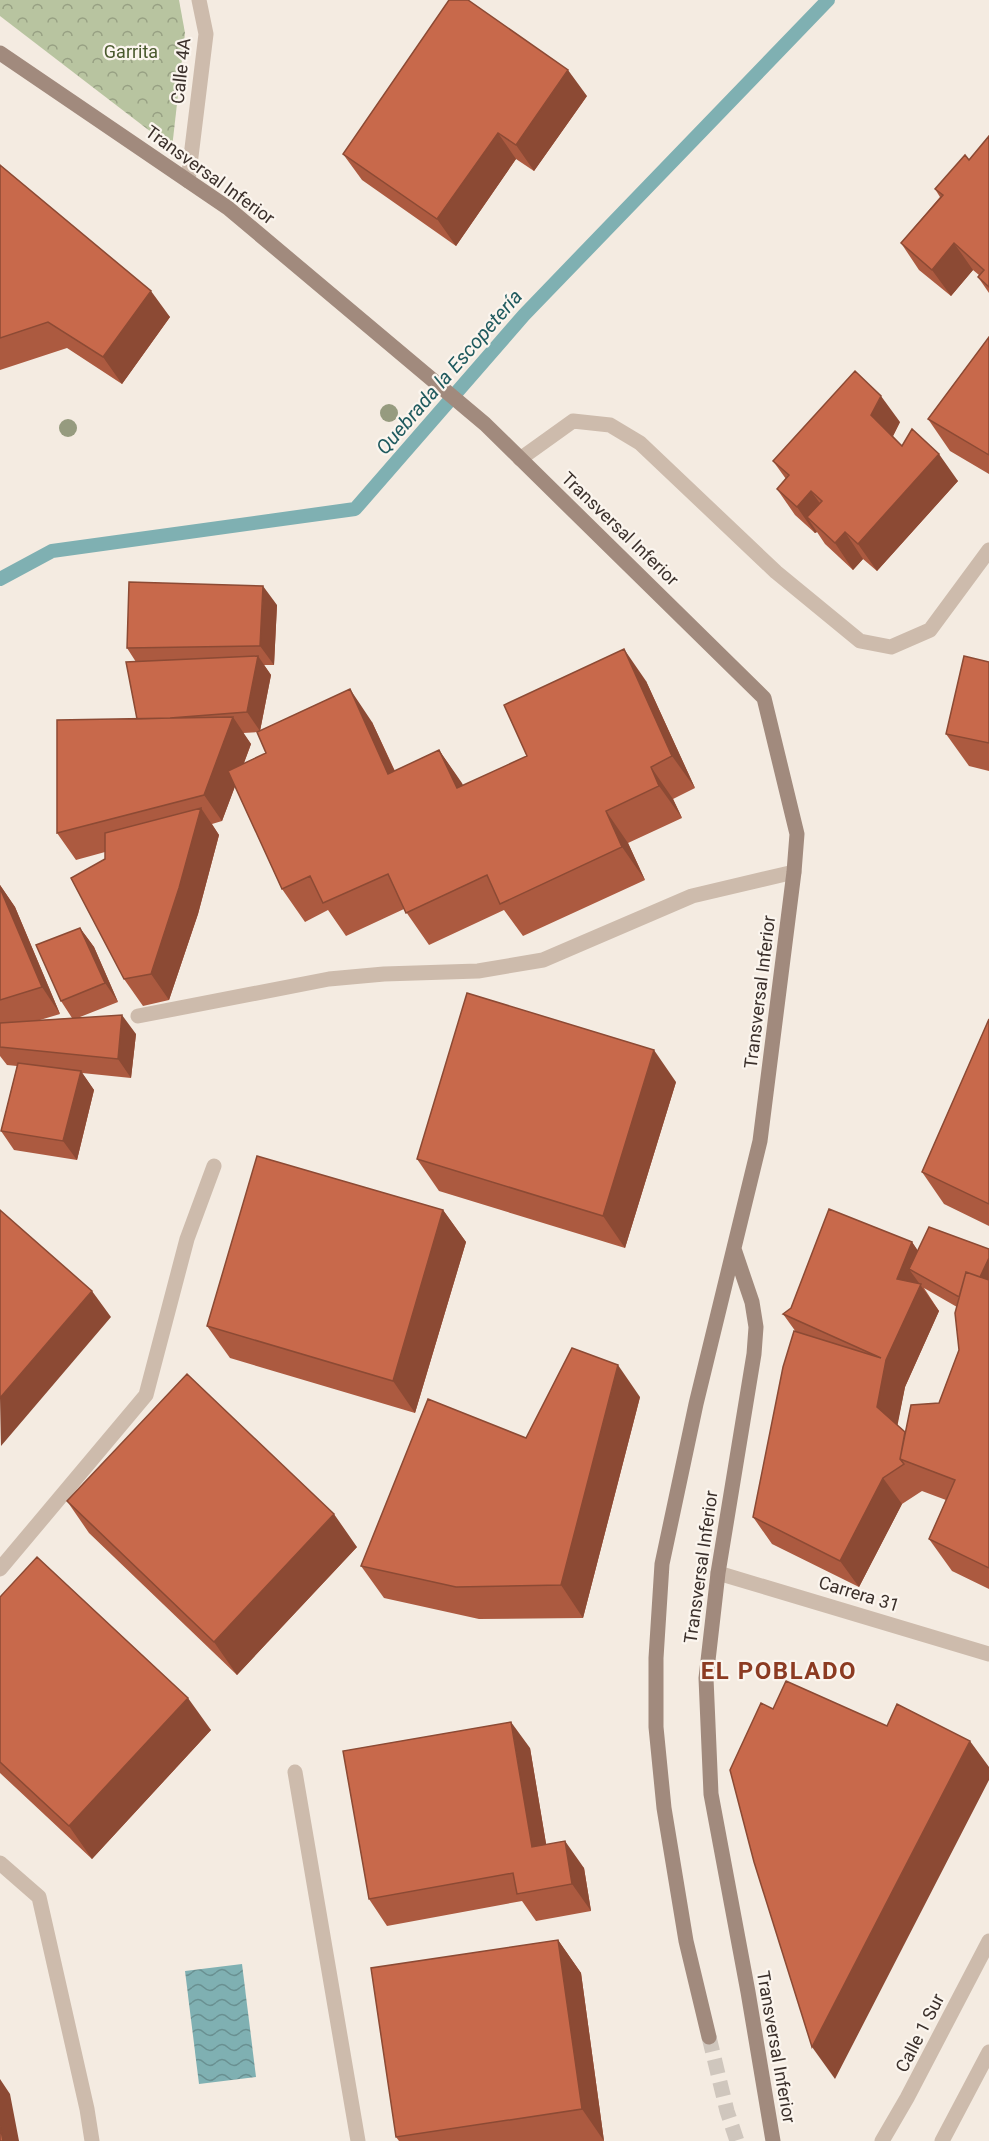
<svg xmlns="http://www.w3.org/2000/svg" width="989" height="2141" viewBox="0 0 989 2141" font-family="Roboto,sans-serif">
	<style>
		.forest { fill: url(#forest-crowns) }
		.water { fill: url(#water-waves) }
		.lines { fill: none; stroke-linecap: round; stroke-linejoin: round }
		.stream { stroke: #7fb0b2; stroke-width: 14 }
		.secondary-tunnel { stroke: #cfc6bd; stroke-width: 15; stroke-dasharray: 15 8; stroke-linecap: butt }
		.service { stroke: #cdbbac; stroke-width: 15 }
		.minor { stroke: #cdbbac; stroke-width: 15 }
		.tertiary { stroke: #cdbbac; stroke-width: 15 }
		.secondary { stroke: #a18a7d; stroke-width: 15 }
		.tree { fill: #969b7f }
		.wall { fill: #ac5a40; fill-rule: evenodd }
		.shaded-wall { fill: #8c4a34 }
		.building { fill: #c8694b; stroke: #8c4a34; stroke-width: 1.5 }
		.labels { text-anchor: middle; stroke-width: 4.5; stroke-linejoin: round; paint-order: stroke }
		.park-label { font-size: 18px; fill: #4a5a2e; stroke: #fbf5ee }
		.street-label { font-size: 18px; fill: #3b302b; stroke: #fbf5ee }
		.water-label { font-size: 20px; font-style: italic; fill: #1f5a5e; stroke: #fbf5ee }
		.district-label { font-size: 24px; font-weight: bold; letter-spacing: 1.5px; fill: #8c3b22; stroke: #fbf5ee }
	</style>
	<defs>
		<pattern id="forest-crowns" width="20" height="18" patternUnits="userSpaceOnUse" patternTransform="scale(1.5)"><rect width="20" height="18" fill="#b8c4a0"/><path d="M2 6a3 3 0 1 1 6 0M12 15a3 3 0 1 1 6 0" fill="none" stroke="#97a083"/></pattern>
		<pattern id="water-waves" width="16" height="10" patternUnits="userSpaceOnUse" patternTransform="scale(1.5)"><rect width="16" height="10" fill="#7fb0b2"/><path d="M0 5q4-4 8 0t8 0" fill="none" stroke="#699091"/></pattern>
	</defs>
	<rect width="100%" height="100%" fill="#f4ebe1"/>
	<!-- forest -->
	<path class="forest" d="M 0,0 L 179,0 L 185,33 L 172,148 L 0,16 Z"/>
	<!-- water -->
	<path class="water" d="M 242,1964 L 256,2077 L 199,2084 L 185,1971 Z"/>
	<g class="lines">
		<!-- stream -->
		<path class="stream" d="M 0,579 L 52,551 L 355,509 L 524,315 L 828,0"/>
		<!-- secondary-tunnel -->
		<path class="secondary-tunnel" d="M 709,2037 L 727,2111 L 737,2141"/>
		<!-- service -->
		<path class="service" d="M 520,459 L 573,421 L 610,425 L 640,443 L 776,572 L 860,641 L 891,647 L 930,630 L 989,550
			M 138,1016 L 329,979 L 384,974 L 478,971 L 543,960 L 692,896 L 794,872"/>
		<!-- minor -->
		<path class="minor" d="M 188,181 L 206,34 L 199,0
			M 0,1569 L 146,1395 L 187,1239 L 214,1166
			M 295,1772 L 358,2141
			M 0,1863 L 39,1897 L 87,2109 L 92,2141"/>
		<!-- tertiary -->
		<path class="tertiary" d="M 718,1573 L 989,1654
			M 882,2141 L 907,2098 L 989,1941
			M 942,2141 L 989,2052"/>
		<!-- secondary -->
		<path class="secondary" d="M 0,53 L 228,208 L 485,424 L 764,698 L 797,834 L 794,872 L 760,1141 L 696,1404 L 662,1564 L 656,1658 L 656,1727 L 664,1808 L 686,1941 L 709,2037
			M 734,1249 L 752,1302 L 756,1327 L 754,1354 L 718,1573 L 706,1678 L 711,1794 L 748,1992 L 773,2141"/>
	</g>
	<!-- trees -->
	<g class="tree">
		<circle cx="389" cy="413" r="9"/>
		<circle cx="68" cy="428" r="9"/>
	</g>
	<!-- wall -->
	<path class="wall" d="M 587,96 L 534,171 L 516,159 L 456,246 L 362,180 L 343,154 Z
		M 989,136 L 989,293 L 978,277 L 979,275 L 973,270 L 951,296 L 919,270 L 901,243 L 940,197 L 935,189 L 969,160 Z
		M 0,165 L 170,317 L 122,384 L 67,348 L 0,370 Z
		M 989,337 L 989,474 L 950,451 L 928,419 Z
		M 900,422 L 893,436 L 902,446 L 958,481 L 877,571 L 863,559 L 853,570 L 825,544 L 817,532 L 815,533 L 795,515 L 777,489 L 786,479 L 773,461 Z
		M 277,605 L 274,665 L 264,665 L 271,675 L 260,731 L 372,722 L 395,771 L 439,750 L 463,786 L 527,756 L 646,681 L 695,788 L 673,799 L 682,818 L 628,843 L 645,880 L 523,936 L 504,910 L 429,945 L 404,909 L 346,936 L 328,910 L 305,922 L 282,889 L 235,786 L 222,821 L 212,824 L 219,835 L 198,914 L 169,1000 L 143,1006 L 124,979 L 105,859 L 105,852 L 76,860 L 57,833 L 137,719 L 136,662 L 127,648 ZM 258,732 L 266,753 L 244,763 L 251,744 L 243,733 Z
		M 989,662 L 989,771 L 969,766 L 946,734 Z
		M 0,885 L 15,907 L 60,1014 L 40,1020 L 72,1018 L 61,1001 L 80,928 L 94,947 L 118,1002 L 80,1017 L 136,1034 L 131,1078 L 82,1073 L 94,1090 L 77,1160 L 14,1150 L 1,1131 L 17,1066 L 7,1065 L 0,1056 Z
		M 989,1019 L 989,1226 L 944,1204 L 922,1172 Z
		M 676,1082 L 625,1248 L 439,1191 L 417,1159 Z
		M 443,1210 L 466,1242 L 415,1413 L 230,1358 L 207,1326 Z
		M 912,1242 L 918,1251 L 989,1249 L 989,1589 L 952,1571 L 929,1539 L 946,1500 L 922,1491 L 902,1504 L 859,1587 L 772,1544 L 753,1517 L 796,1332 L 783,1314 ZM 924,1288 L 957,1307 L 959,1350 L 939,1403 L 905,1432 L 897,1425 L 905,1387 L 939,1311 Z
		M 640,1397 L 583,1618 L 479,1619 L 384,1598 L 361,1566 L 526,1438 Z
		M 67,1501 L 357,1547 L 237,1675 L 89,1533 Z
		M 0,1597 L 211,1730 L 92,1859 L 0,1773 Z
		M 530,1748 L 546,1844 L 584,1868 L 591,1911 L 536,1921 L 522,1901 L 387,1926 L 369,1899 Z
		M 558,1940 L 581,1973 L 604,2141 L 399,2141 L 396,2137 Z"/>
	<!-- shaded-wall -->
	<path class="shaded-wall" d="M 568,70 L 587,96 L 534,171 L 516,145 Z
		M 498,133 L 516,159 L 456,246 L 437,219 Z
		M 954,243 L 973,270 L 951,296 L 932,270 Z
		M 151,291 L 170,317 L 122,384 L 103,357 Z
		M 881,396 L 900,422 L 890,442 L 871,415 Z
		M 939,454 L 958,481 L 877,571 L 858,544 Z
		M 811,491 L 830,517 L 807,517 L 817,532 L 815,533 L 797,507 Z
		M 845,532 L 863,559 L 853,570 L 835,543 Z
		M 263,586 L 277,605 L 274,665 L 260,646 Z
		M 624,649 L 646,681 L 695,788 L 672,756 Z
		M 258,656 L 271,675 L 260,731 L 247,712 Z
		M 350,689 L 372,722 L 411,807 L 388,774 Z
		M 233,717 L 251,744 L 222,821 L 204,795 Z
		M 439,750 L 462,783 L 480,821 L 457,788 Z
		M 651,767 L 673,799 L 682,818 L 659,786 Z
		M 201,808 L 219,835 L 198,914 L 169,1000 L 151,974 Z
		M 606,811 L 628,843 L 645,880 L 622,847 Z
		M 0,885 L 15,907 L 60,1014 L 42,987 L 0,888 Z
		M 80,928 L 94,947 L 118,1002 L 105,983 Z
		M 122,1015 L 136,1034 L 131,1078 L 118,1059 Z
		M 654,1050 L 676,1082 L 625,1248 L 603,1216 Z
		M 81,1071 L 94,1090 L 77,1160 L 63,1141 Z
		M 443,1210 L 466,1242 L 415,1413 L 393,1381 Z
		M 912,1242 L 930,1269 L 909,1269 L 939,1311 L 905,1387 L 896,1433 L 877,1407 L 897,1279 Z
		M 989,1258 L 989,1304 L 967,1301 Z
		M 92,1291 L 111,1317 L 1,1446 L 0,1398 Z
		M 618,1365 L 640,1397 L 583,1618 L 561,1585 Z
		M 883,1478 L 902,1504 L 859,1587 L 840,1561 Z
		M 334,1514 L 357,1547 L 237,1675 L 214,1642 Z
		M 188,1698 L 211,1730 L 92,1859 L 69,1826 Z
		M 511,1722 L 530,1748 L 551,1873 L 532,1847 Z
		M 970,1741 L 989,1767 L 989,1780 L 835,2079 L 812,2047 Z
		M 565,1841 L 584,1868 L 591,1911 L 572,1884 Z
		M 558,1940 L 581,1973 L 604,2141 L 582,2109 Z
		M 0,2079 L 10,2094 L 19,2141 L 3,2141 L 0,2126 Z"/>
	<!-- building -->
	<path class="building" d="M 449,0 L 468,0 L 568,70 L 516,145 L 498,133 L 437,219 L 343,154 Z
		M 989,136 L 989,287 L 978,277 L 984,270 L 954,243 L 932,270 L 901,243 L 943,195 L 935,189 L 965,155 L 969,160 Z
		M 0,165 L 151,291 L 103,357 L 48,322 L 0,338 Z
		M 989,337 L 989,455 L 928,419 Z
		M 855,371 L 881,396 L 871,415 L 902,446 L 912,429 L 939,454 L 858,544 L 845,532 L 835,543 L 807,517 L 822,501 L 811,491 L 797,507 L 777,489 L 789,475 L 773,461 Z
		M 129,582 L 263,586 L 260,646 L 127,648 Z
		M 624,649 L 672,756 L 651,767 L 659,786 L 606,811 L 622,847 L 500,904 L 487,875 L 406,913 L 388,874 L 323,903 L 310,876 L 282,889 L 228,771 L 266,753 L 257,732 L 350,689 L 388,774 L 439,750 L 457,788 L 527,756 L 504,705 Z
		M 258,656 L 247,712 L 170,718 L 137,719 L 126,662 Z
		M 964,656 L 989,662 L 989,743 L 946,734 Z
		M 233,717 L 204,795 L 57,833 L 57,720 Z
		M 201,808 L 179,888 L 151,974 L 124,979 L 71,878 L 105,859 L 105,833 Z
		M 0,888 L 42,987 L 0,1000 Z
		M 80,928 L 105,983 L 61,1001 L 36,945 Z
		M 467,993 L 654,1050 L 603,1216 L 417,1159 Z
		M 122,1015 L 118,1059 L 0,1047 L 0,1023 Z
		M 989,1019 L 989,1204 L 922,1172 Z
		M 18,1063 L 81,1071 L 63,1141 L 1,1131 Z
		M 257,1156 L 443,1210 L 393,1381 L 207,1326 Z
		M 829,1209 L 912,1242 L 897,1279 L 921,1284 L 886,1360 L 877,1407 L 905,1432 L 900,1459 L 904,1464 L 883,1478 L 840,1561 L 753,1517 L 783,1367 L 794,1331 L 881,1358 L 783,1314 L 791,1308 Z
		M 0,1210 L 92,1291 L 0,1398 Z
		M 929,1227 L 989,1249 L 989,1258 L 980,1277 L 966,1272 L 959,1297 L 909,1269 Z
		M 966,1272 L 989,1280 L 989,1568 L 929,1539 L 955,1480 L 900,1459 L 911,1405 L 939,1403 L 959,1350 L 955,1313 Z
		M 572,1348 L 618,1365 L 561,1585 L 456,1587 L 361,1566 L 428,1399 L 526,1438 Z
		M 187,1374 L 334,1514 L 214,1642 L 67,1501 Z
		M 37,1557 L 188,1698 L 69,1826 L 0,1762 L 0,1597 Z
		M 786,1681 L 887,1726 L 897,1704 L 970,1741 L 812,2047 L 754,1862 L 730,1770 L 761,1703 L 773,1709 Z
		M 511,1722 L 532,1847 L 565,1841 L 572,1884 L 517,1894 L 513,1873 L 369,1899 L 343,1751 Z
		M 558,1940 L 582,2109 L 396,2137 L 371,1968 Z
		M 0,2126 L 3,2141 L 0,2141 Z"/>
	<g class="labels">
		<!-- park labels -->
		<g class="park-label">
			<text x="131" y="58">Garrita</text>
		</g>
		<!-- street labels -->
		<g class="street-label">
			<text transform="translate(181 71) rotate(-84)" y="6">Calle 4A</text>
			<text transform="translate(210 175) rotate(36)" y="6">Transversal Inferior</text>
			<text transform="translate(620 529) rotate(44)" y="6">Transversal Inferior</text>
			<text transform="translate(760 992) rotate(-83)" y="6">Transversal Inferior</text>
			<text transform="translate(701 1567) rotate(-82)" y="6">Transversal Inferior</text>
			<text transform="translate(859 1594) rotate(17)" y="6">Carrera 31</text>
			<text transform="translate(920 2033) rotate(-63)" y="6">Calle 1 Sur</text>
			<text transform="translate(776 2047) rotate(80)" y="6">Transversal Inferior</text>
		</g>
		<!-- water labels -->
		<g class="water-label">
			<text transform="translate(449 372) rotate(-49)" y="7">Quebrada la Escopetería</text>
		</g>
		<!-- district labels -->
		<g class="district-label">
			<text x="779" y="1679">EL POBLADO</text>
		</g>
	</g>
</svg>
